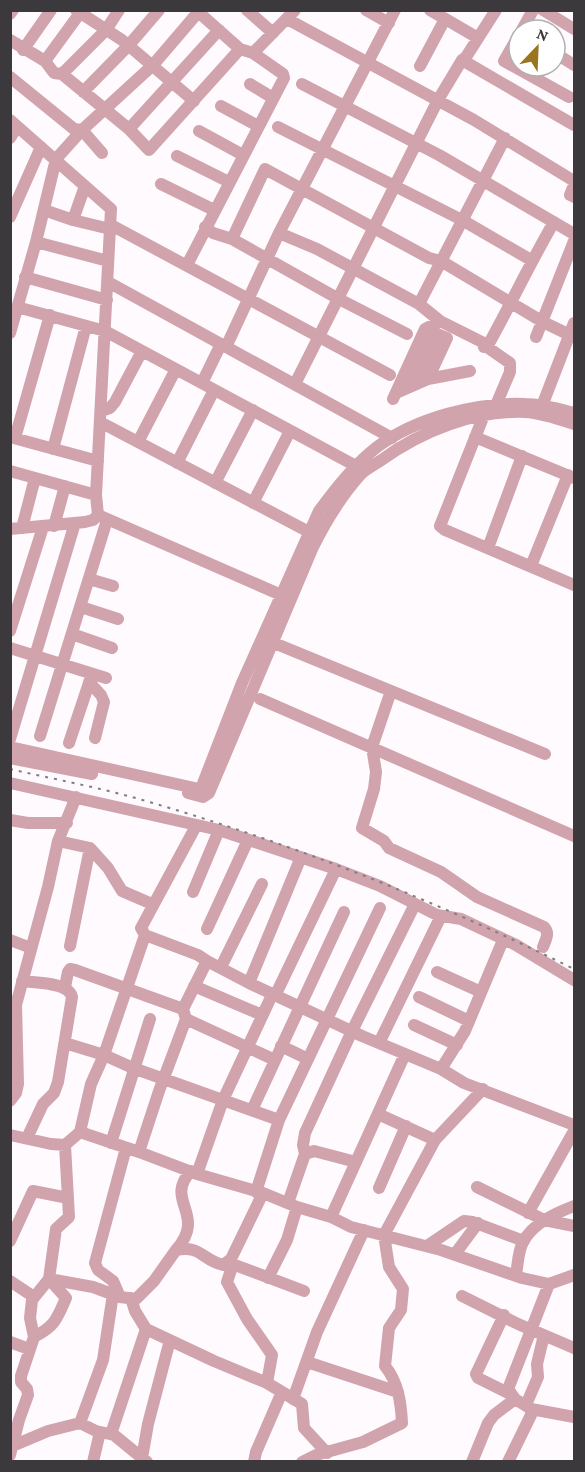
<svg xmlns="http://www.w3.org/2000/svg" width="585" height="1472" viewBox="0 0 585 1472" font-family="'Crimson Pro',serif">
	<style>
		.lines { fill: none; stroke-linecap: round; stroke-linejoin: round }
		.minor { stroke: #d1a3ad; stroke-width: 12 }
		.rail { stroke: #807e80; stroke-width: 2; stroke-dasharray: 3 6; stroke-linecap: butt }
	</style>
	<rect width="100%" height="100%" fill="#fefafe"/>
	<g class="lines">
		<!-- minor -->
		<path class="minor" d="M 76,10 L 122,40 L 194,101
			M 247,10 L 273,33
			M 366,10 L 389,23
			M 430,10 L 478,38
			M 543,10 L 574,29
			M 10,14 L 13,10
			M 287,19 L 474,120 L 574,181
			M 522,30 L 533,10
			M 519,35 L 504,61 L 569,97
			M 10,40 L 45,61 L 54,73 L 62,74 L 129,129 L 149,150 L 240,49
			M 23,50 L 51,10
			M 253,53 L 295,10
			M 555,53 L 574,65
			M 462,60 L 574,125
			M 45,61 L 80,13
			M 420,66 L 445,19
			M 62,74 L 106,30 L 119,10
			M 10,77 L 74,129 L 82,130 L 102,153
			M 250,84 L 273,98
			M 302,84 L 439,155 L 574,234
			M 83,92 L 129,45 L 159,10
			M 221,106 L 258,126
			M 10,120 L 111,209 L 96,495 L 98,515 L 288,598
			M 278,127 L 462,220 L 531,260
			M 129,129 L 219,30
			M 199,131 L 243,155
			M 10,138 L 17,127
			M 177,156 L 229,182
			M 161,184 L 214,210
			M 574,185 L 570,195 L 574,197
			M 44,210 L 73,220 L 110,229
			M 10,217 L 41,147
			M 73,220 L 85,186
			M 111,225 L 390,375
			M 205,227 L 213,233 L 232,239 L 337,298 L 407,334
			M 279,233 L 317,249 L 419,304 L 440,321 L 482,342 L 484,347 L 487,347 C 510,306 530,263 554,222
			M 232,239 L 265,169 L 429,258 L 441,261 L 543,322 L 574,337
			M 36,242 L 108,261
			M 187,265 L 284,78 L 283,74 L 253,53 L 240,49 L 196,10
			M 25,277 L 107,300
			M 108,282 L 392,438
			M 419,304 L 505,138
			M 17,307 L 105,331 L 356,466
			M 425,329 L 447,338 L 428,379
			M 10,333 L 36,242 L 56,159 L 82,130 L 153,65 L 200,10
			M 536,337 L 574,241
			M 226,347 L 279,233 L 395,10
			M 487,347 L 510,363 L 510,372 L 496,405
			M 202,383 L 221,344
			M 295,384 L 438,100 L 462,60 L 466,57 L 496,10
			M 412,386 L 436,333
			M 396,393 L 428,379 L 470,371
			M 393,399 L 425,329 L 440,321
			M 542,406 L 574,323
			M 486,410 L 440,526 L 445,530 L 574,585
			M 101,411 L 110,408 L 115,402 L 142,351
			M 100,422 L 309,532
			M 10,437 L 98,461
			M 475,437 L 574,478
			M 15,438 L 50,315
			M 138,442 L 176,369
			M 53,449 L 86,326
			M 177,463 L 214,390
			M 10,471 L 96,495
			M 215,483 L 253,410
			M 253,503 L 290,431
			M 54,526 L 65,486
			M 22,528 L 35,478
			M 10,529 L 85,522 L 93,520 L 98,515
			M 488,548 L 522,456
			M 531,566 L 568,475
			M 89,579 L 113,586
			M 81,607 L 118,619
			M 10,631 L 43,527
			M 72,634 L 112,648
			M 274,643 L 545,754
			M 10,648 L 106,678
			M 89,682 L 101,695 L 104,702 L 95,738
			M 391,691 L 372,747 L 376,772 L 374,789 L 362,828 L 384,841 L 389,848 L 441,872 L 477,897 L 544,927 C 550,933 546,939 543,947
			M 260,699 L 574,836
			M 40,736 L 107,520
			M 10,739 L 75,523
			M 69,743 L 92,674
			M 10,747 L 199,789 L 202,786 L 242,683 L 319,511 C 336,488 354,465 377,447 C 416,418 477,402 525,404 C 542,404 559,409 574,413
			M 10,758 L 92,774
			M 10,783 L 219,830 L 336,869 L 380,886 L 437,915 L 461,919 L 516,945 L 574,980
			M 188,793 L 203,797 L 209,793 L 313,547 C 326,521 341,496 361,474 C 366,469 374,465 380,461 C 421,431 474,410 525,412 C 542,413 559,419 574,424
			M 10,820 L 28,823 L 67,823
			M 58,841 L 76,797
			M 90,848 L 108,868 L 122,891 L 152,904
			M 301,857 L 249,983 L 362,1036 L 441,1069 L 464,1083 L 574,1125
			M 193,892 L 219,830
			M 207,929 L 248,840
			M 145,935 L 141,928 L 196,826
			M 10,940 L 31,948
			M 207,961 L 198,955 L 145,935 L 104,1055 L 133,1068 L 279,1120
			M 221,967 L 262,884
			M 437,972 L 481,992
			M 22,981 C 36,983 69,982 72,997 L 58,1082 L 54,1093 L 43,1104 L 27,1138
			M 194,986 L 262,1015
			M 65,987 L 68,972 L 70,969 L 75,970 L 183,1009
			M 275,996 L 336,869
			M 419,997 L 469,1021
			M 186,1019 L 275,1060
			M 414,1025 L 457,1045
			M 65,1043 L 104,1055 L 91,1084 L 80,1132
			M 379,1043 L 441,916
			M 281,1046 L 308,1059
			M 441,1069 L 465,1031 L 503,940
			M 10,1101 L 16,1093 L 18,1084 L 16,1005 L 48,887 L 58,841 L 90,848 L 70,946
			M 252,1110 L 344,912
			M 378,1114 L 435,1140
			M 10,1135 L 51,1144 L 65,1145
			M 111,1143 L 150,1019
			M 139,1152 L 159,1091 L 186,1019 L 183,1009 L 207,961 L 249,983
			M 305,1154 L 303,1145 L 305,1133 L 352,1031 L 415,904
			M 197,1174 L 223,1100 L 272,995
			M 477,1187 L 544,1220 L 574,1226
			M 379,1188 L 406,1126
			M 256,1192 L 279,1120 L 380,908
			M 288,1203 L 305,1154 L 314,1151 L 356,1162
			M 528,1213 L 574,1131
			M 331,1217 L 405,1054
			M 10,1241 L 33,1191 L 68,1198
			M 427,1246 L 464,1221 L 473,1222 L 524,1241
			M 176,1250 C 208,1214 163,1201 191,1171
			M 455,1254 L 478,1223
			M 227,1262 L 304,1291
			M 233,1264 L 227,1282 L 247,1319 L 272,1355 L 267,1383
			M 516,1275 C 518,1264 518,1251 523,1242 C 533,1223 556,1213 574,1206
			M 268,1278 L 287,1240 L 297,1207
			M 10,1281 L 34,1297
			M 462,1296 L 518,1324 L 574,1348
			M 120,1297 L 113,1281 L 98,1270 L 95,1263 L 126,1148
			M 131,1298 L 135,1311 L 146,1329 L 214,1361 L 267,1383 L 302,1404 L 304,1428 L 327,1453
			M 504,1315 L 476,1374 L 478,1378 L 510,1394
			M 34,1337 C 55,1326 57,1319 66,1298 L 49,1279 L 56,1229 L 69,1217 L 65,1145 L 80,1132 L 139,1152 L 197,1174 L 263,1193 L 297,1207 L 331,1217 L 351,1227 L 441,1250 L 522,1278 L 549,1284 L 574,1275
			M 10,1342 L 29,1349
			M 307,1362 L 398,1392
			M 293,1399 L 317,1332 L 364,1230
			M 526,1405 L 538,1377 L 537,1364 L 544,1335
			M 531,1409 L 574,1417
			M 80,1423 L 103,1360 L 113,1294
			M 111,1434 L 146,1329
			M 10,1447 L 48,1431 L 80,1423 L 96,1431 L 114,1435 L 147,1462
			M 10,1455 L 19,1420 L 28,1395 L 27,1389 L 21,1382 L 21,1376 L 34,1337 L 30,1318 L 32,1300 L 49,1279 L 93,1287 L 120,1297 L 136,1299 L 154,1281 L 176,1250 C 201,1245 202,1260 223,1265 L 231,1259 L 263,1193
			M 142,1458 L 148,1424 L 170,1340
			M 93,1462 L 100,1432
			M 254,1462 L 256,1452 L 282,1392
			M 302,1462 L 316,1455 L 363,1442 L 402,1423 C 401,1402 398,1382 385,1366 L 389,1328 L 401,1310 L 403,1289 L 389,1267 L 384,1235 L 435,1140 L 483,1089
			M 472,1462 L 488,1423 L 494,1415 L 515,1399
			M 508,1462 L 531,1415 L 531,1409 L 515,1399 L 508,1389 L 549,1284"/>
		<!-- rail -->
		<path class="rail" d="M 10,769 C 53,779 97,787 139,799 C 289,842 434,900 574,969"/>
	</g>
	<!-- border -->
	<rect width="585" height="1472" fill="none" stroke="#3b393b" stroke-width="24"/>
	<!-- north arrow -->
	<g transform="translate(537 48) rotate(23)"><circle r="28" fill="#ffffff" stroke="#b1b0b1" stroke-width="1.5"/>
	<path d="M0-4.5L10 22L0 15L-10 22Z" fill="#997520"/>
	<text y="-9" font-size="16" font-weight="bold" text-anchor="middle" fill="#3b393b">N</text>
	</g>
</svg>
